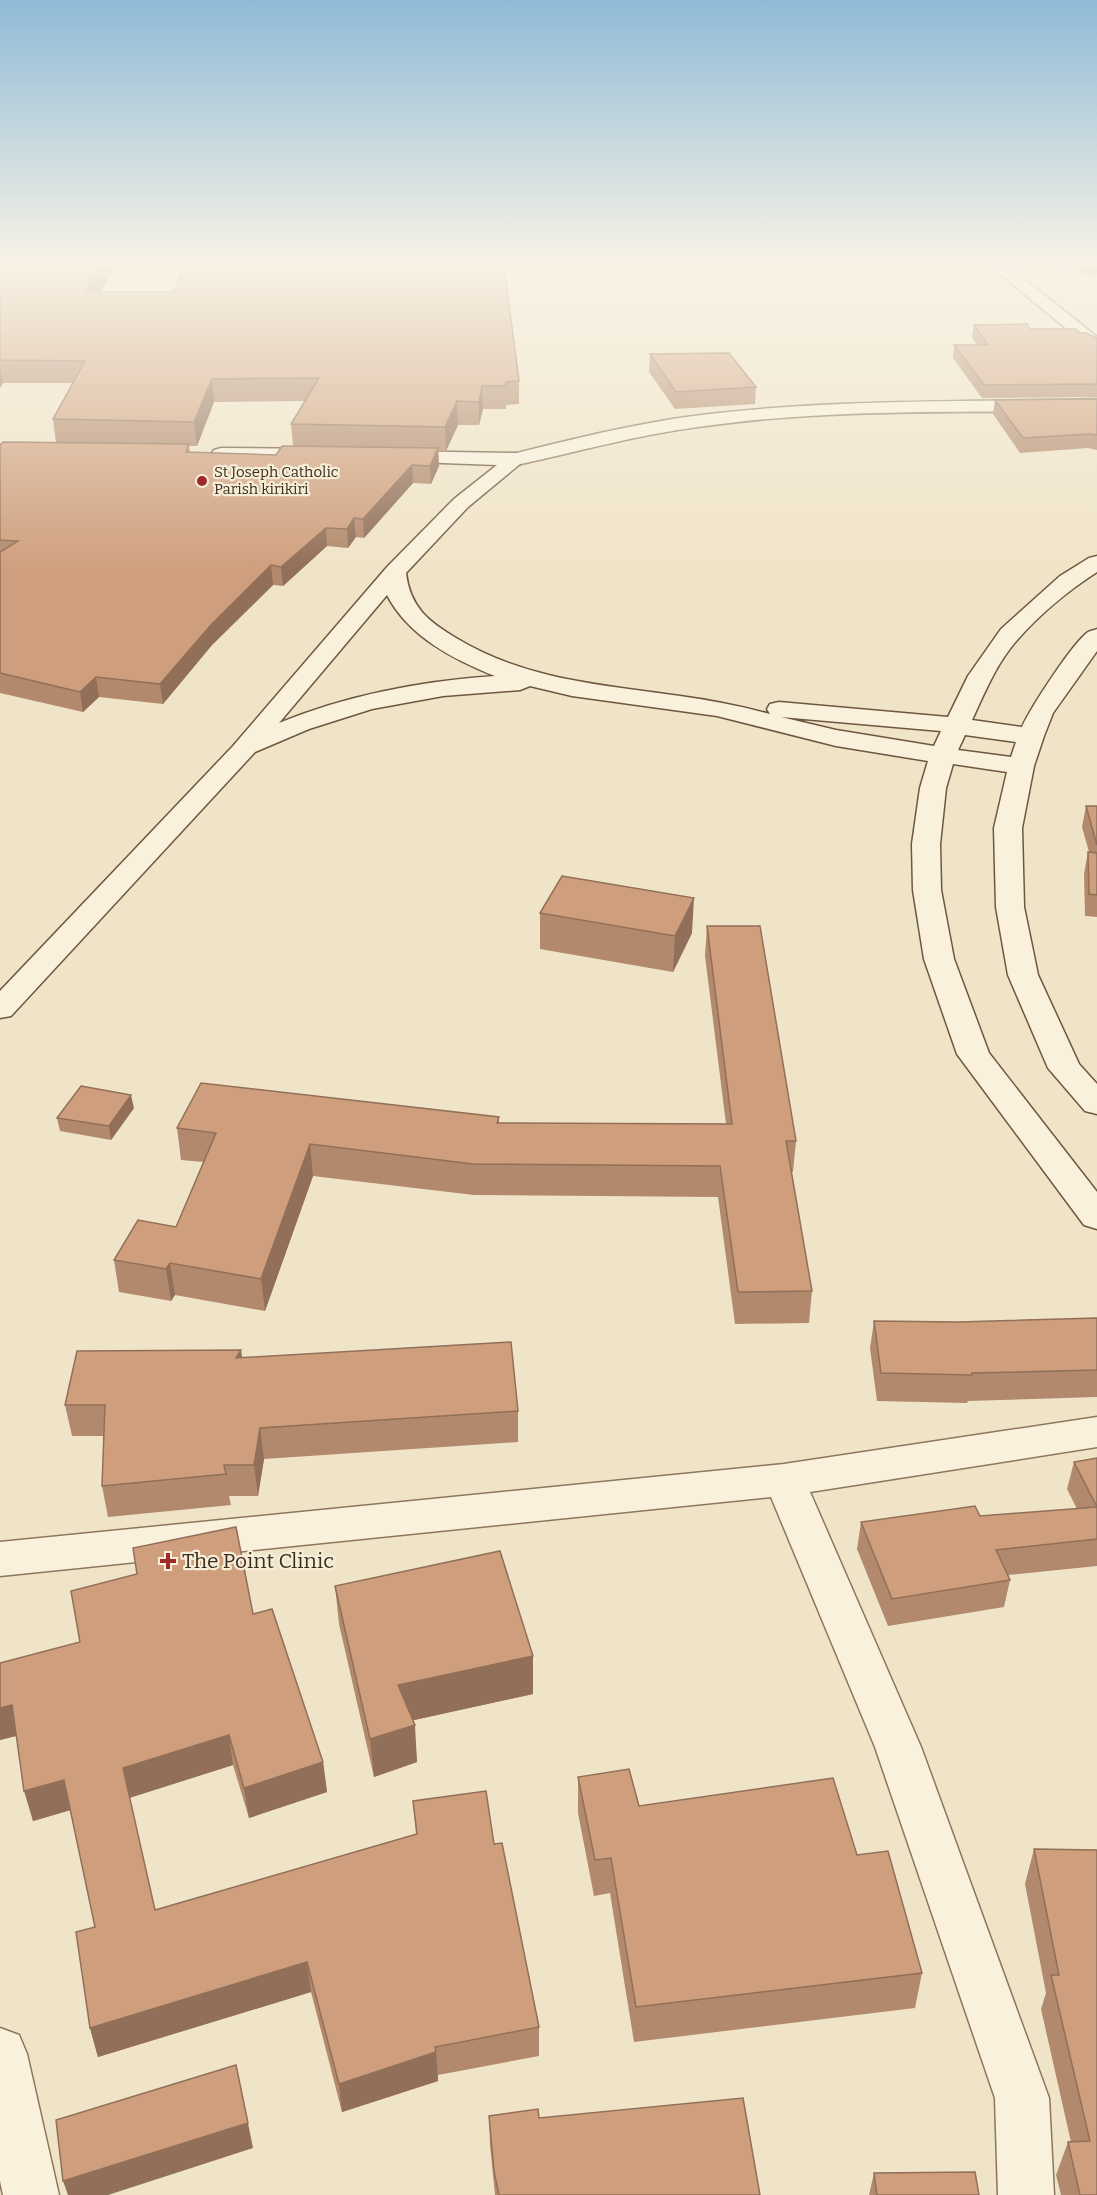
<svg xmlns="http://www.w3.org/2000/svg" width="1097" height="2195" viewBox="0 0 1097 2195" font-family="Bitter,serif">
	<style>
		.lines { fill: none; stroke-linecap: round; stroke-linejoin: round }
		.minor-casing { stroke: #8d765c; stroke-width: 3 }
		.secondary-casing { stroke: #6f573f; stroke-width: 3 }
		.minor { fill: #faf1dc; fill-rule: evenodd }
		.secondary { fill: #faf1dc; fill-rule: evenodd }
		.wall { fill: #b2896c; fill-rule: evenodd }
		.shaded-wall { fill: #916f58 }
		.building { fill: #cf9f7d; stroke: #916f58; stroke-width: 1.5 }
		.poi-dot { fill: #9e2a2b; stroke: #f7eed8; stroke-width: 2 }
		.labels { text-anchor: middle; stroke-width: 4.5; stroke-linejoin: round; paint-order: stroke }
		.far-poi-label { font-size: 15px; fill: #3d2e20; stroke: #f7eed8; text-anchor: start }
		.near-poi-label { font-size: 21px; fill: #3d2e20; stroke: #f7eed8; text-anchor: start }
	</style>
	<rect width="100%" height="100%" fill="#f0e4c8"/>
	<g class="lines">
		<defs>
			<path id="minor" d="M 987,263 L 1004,263 L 1097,337 L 1097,350 L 1091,349 Z
				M 1097,399 L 1097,411 C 965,413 829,408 698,427 C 637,435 577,452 516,465 L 509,463 L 506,459 L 509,455 C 572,439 637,423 701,415 C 832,399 965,402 1097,399 Z
				M 1097,1417 L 1097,1447 L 810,1492 L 921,1747 L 1049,2098 L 1054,2195 L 998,2195 L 995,2098 L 875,1747 L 771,1497 L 0,1576 L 0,1542 L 784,1464 Z
				M 0,2028 L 19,2035 L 27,2054 L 59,2195 L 3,2195 L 0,2181 Z"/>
			<path id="secondary" d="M 221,448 L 322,449 L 329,451 L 332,455 L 329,459 L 322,461 L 214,458 L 211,454 L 214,450 Z
				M 395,451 L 516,453 L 523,455 L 526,459 L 468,507 L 406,573 C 410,607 428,621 456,638 C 525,680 602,685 680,696 C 710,700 740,706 770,714 L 767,709 L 770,704 L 779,702 L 948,717 L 968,676 L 1001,629 L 1060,576 L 1089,558 L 1097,556 L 1097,572 C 1069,590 1040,614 1018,639 C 997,662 985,692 972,720 L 1022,727 C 1031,707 1072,644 1088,632 C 1090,631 1095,630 1097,629 L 1097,651 L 1053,713 L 1044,736 L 1034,766 L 1022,828 L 1024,907 L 1038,975 L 1079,1064 L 1097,1084 L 1097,1114 L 1085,1111 L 1048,1068 L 1008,975 L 996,907 L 994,828 L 1007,772 L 953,764 L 946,788 L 940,844 L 941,890 L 954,959 L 989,1053 L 1097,1192 L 1097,1229 L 1084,1225 L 957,1054 L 924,959 L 913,890 L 912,844 L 920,788 L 928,761 L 836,746 L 717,716 L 572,696 L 530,686 L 520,690 L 443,696 L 372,709 L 309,729 L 255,752 L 11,1016 L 0,1018 L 0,991 L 233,746 L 387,567 L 454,499 L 497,465 L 388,461 L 385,457 L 388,453 ZM 387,595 C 408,636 454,660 495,676 C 422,681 347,695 279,723 ZM 781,717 L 941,731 L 934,746 L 836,730 ZM 965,735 L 1016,742 L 1011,757 L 958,750 Z"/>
		</defs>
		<!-- minor casing -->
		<use href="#minor" class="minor-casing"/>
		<!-- secondary casing -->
		<use href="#secondary" class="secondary-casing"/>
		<!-- minor -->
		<use href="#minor" class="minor"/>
		<!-- secondary -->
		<use href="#secondary" class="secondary"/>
	</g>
	<!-- wall -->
	<path class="wall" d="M 0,263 L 117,263 L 100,292 L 174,292 L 184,263 L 461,263 L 461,265 L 519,381 L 519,404 L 506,405 L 506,409 L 483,409 L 479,425 L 458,425 L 446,451 L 438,451 L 439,466 L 431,484 L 413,483 L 364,538 L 356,537 L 348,548 L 327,546 L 283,586 L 273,585 L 212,645 L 163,704 L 99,697 L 83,712 L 0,693 L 0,445 L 56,443 L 53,419 L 73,383 L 3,383 L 0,388 ZM 305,401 L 291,424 L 293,446 L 276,455 L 190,452 L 189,446 L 197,446 L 214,402 Z
		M 1065,263 L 1097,263 L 1097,274 L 1083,275 Z
		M 974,325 L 1080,333 L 1097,338 L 1097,397 L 982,398 L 953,358 L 954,345 L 977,345 L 972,338 Z
		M 650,354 L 756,387 L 755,404 L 675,409 L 649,372 Z
		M 1097,399 L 1097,450 L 1088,448 L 1020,453 L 993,414 L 995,400 Z
		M 1086,806 L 1097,806 L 1097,917 L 1085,916 L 1084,874 L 1088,852 L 1089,852 L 1082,827 Z
		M 540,913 L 692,933 L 673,972 L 540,949 Z
		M 707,926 L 796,1141 L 793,1172 L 791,1172 L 812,1291 L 809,1323 L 735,1324 L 718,1197 L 474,1195 L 313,1176 L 265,1311 L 175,1295 L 171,1301 L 119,1292 L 114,1260 L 176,1227 L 204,1162 L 181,1160 L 177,1128 L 499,1117 L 499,1123 L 726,1124 L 705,956 Z
		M 134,1108 L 111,1140 L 60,1131 L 57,1118 Z
		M 1097,1318 L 1097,1397 L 968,1401 L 967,1403 L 877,1401 L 870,1348 L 874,1321 L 959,1322 Z
		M 243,1358 L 518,1411 L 518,1442 L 264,1459 L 258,1496 L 229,1496 L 231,1505 L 108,1517 L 102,1486 L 104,1436 L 72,1436 L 65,1405 Z
		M 1097,1458 L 1097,1566 L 1008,1575 L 1010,1580 L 1004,1607 L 888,1626 L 857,1549 L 861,1522 L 980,1516 L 1077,1509 L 1067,1489 L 1074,1462 Z
		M 335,1586 L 533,1694 L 413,1720 L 417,1762 L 374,1777 L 339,1624 Z
		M 253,1614 L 323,1762 L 327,1792 L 249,1818 L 233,1765 L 129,1798 L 155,1910 L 416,1834 L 413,1801 L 494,1844 L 539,2027 L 539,2056 L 438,2075 L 438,2081 L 342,2112 L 311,1992 L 98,2057 L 90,2028 L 95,1927 L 70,1810 L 33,1821 L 16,1736 L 0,1740 L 0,1663 Z
		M 578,1777 L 639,1806 L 857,1855 L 922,1973 L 915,2008 L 634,2042 L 610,1893 L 594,1896 L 578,1813 Z
		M 1034,1849 L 1097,1850 L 1097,2195 L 1061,2195 L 1056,2175 L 1068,2142 L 1071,2142 L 1041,2009 L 1046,1993 L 1025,1884 Z
		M 489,2116 L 539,2118 L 760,2195 L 495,2195 L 490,2145 Z
		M 874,2173 L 979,2195 L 869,2195 Z"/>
	<!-- shaded-wall -->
	<path class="shaded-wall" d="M 102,263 L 117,263 L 88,313 L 85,292 Z
		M 1097,264 L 1097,274 L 1083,275 L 1084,265 Z
		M 0,367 L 3,383 L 0,388 Z
		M 212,379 L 214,402 L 197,446 L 194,422 Z
		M 482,386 L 483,409 L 479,425 L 479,402 Z
		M 457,401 L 458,425 L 446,451 L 445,427 Z
		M 438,448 L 439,466 L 431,484 L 430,466 Z
		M 412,465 L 413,483 L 364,538 L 363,519 Z
		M 354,518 L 356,537 L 348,548 L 347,529 Z
		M 326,528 L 327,546 L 283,586 L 281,567 Z
		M 271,565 L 273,585 L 212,645 L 163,704 L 160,684 L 210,626 Z
		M 96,677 L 99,697 L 83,712 L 80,692 Z
		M 694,898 L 692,933 L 673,972 L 675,936 Z
		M 131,1095 L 134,1108 L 111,1140 L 109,1126 Z
		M 310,1144 L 313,1176 L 265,1311 L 261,1279 Z
		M 170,1263 L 175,1295 L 171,1301 L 166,1269 Z
		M 241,1350 L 246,1380 L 236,1358 Z
		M 260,1428 L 264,1459 L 258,1496 L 254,1465 Z
		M 533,1656 L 533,1694 L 401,1723 L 398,1685 Z
		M 12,1705 L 20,1735 L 0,1740 L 0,1708 Z
		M 415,1725 L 417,1762 L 374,1777 L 370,1739 Z
		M 229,1735 L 233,1765 L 129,1798 L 123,1768 Z
		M 323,1762 L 327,1792 L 249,1818 L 244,1788 Z
		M 64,1780 L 71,1810 L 33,1821 L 24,1791 Z
		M 307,1962 L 311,1992 L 98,2057 L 90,2028 Z
		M 436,2052 L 438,2081 L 342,2112 L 339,2084 Z
		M 248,2123 L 253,2148 L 108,2195 L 68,2195 L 63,2181 Z"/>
	<!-- building -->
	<path class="building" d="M 0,263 L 102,263 L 85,292 L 174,292 L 184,263 L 461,263 L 461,265 L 504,265 L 519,381 L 506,382 L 506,386 L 482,386 L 479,402 L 457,401 L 445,427 L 291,424 L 319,378 L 212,379 L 194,422 L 53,419 L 85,361 L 0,360 Z
		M 1082,263 L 1097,263 L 1097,264 L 1084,265 Z
		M 1027,324 L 1030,329 L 1076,329 L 1080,333 L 1086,333 L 1097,338 L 1097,384 L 984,385 L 954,345 L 988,345 L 974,325 Z
		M 729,353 L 756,387 L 676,392 L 650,354 Z
		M 1097,399 L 1097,435 L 1090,434 L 1023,438 L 995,400 Z
		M 3,442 L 189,444 L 186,452 L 276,455 L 282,446 L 438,448 L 430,466 L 412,465 L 363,519 L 354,518 L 347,529 L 326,528 L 281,567 L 271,565 L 210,626 L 160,684 L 96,677 L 80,692 L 0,673 L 0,552 L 18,541 L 0,540 L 0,445 Z
		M 1086,806 L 1097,806 L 1097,845 Z
		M 1088,852 L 1097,853 L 1097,895 L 1089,894 Z
		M 562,876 L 694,898 L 675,936 L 540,913 Z
		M 707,926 L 760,926 L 796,1141 L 786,1141 L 812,1291 L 738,1292 L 720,1166 L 473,1164 L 310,1144 L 261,1279 L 170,1263 L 166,1269 L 114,1260 L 138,1220 L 176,1227 L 216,1133 L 177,1128 L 201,1083 L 499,1117 L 497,1123 L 732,1124 Z
		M 81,1086 L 131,1095 L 109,1126 L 57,1118 Z
		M 1097,1318 L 1097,1370 L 972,1373 L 972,1375 L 881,1373 L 874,1321 L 959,1322 Z
		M 511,1342 L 518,1411 L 260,1428 L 254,1465 L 224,1465 L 226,1474 L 102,1486 L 105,1405 L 65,1405 L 77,1351 L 241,1350 L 236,1358 Z
		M 1097,1458 L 1097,1507 L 1074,1462 Z
		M 975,1506 L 980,1516 L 1097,1507 L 1097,1539 L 996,1550 L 1010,1580 L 892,1599 L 861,1522 Z
		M 236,1527 L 253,1614 L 272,1609 L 323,1762 L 244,1788 L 229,1735 L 123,1768 L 155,1910 L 417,1834 L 413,1801 L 486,1791 L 494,1844 L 502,1843 L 539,2027 L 435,2047 L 436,2052 L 339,2084 L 307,1962 L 90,2028 L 76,1932 L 95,1927 L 64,1780 L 24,1791 L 12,1705 L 0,1708 L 0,1663 L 80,1642 L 71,1591 L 137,1574 L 133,1548 Z
		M 500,1551 L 533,1656 L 398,1685 L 415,1725 L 370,1739 L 335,1586 Z
		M 629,1769 L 639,1806 L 833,1778 L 857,1855 L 888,1851 L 922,1973 L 636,2007 L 611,1858 L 595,1860 L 578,1777 Z
		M 1034,1849 L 1097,1850 L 1097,2195 L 1080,2195 L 1068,2142 L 1090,2141 L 1051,1975 L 1059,1975 Z
		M 236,2065 L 248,2123 L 63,2181 L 56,2120 Z
		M 743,2098 L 760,2195 L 499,2195 L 494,2171 L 489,2116 L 538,2109 L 539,2118 Z
		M 975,2172 L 979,2195 L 877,2195 L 874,2173 Z"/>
	<!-- sky -->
	<linearGradient id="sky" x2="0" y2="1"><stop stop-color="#8fbad6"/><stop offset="0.46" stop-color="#f8f3e6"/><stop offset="1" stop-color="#f8f3e6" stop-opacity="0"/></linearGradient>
	<rect width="1097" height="571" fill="url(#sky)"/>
	<!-- markers -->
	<g class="poi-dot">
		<circle cx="202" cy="481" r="6"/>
		<path d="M165 1552h6v6h6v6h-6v6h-6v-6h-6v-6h6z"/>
	</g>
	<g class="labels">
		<!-- far-poi labels -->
		<g class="far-poi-label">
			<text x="214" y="477">St Joseph Catholic<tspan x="214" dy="17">Parish kirikiri</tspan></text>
		</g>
		<!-- near-poi labels -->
		<g class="near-poi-label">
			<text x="182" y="1568">The Point Clinic</text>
		</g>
	</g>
</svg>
